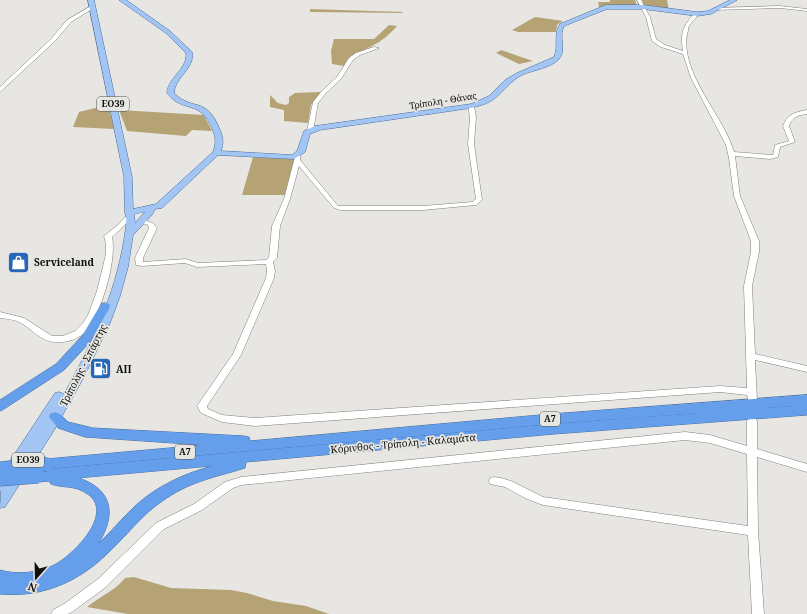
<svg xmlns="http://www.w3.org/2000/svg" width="807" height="614" viewBox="0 0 807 614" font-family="'Noto Serif',serif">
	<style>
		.forest { fill: #b6a375 }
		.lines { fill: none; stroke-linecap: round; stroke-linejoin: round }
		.minor-casing { stroke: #817f7c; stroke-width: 1 }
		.major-casing { stroke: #476d9d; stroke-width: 1 }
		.highway-casing { stroke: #476d9d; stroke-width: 1 }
		.minor { fill: #fff; fill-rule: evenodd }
		.major { fill: #a3c5f3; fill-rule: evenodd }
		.highway { fill: #659feb; fill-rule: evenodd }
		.highway-bridge-casing { stroke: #476d9d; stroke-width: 15; stroke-linecap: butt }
		.highway-bridge { stroke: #659feb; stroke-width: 14 }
		.labels { text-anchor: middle; stroke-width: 3.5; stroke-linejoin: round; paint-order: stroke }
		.far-street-label { font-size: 9px; fill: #0f0f0d; stroke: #e8e6e2 }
		.shield { fill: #e8e6e2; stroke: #50504d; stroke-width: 1 }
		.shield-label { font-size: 9px; font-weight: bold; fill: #0f0f0d }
		.poi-label { font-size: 10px; font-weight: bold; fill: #0f0f0d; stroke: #e8e6e2; text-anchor: start }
		.street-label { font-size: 10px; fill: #0f0f0d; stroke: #e8e6e2 }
	</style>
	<rect width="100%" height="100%" fill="#e8e6e2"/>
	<!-- forest -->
	<path class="forest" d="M 610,0 L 635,0 L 637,6 L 599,7 L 598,2 L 610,2 Z
		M 642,0 L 667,0 L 669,10 L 644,7 Z
		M 310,9 L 403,12 L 402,13 L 310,12 Z
		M 535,17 L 563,21 L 557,25 L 556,32 L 518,32 L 512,30 Z
		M 389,25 L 397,26 C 390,34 382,41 372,46 C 361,52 349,53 344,66 L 332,64 L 331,51 L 334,39 L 374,39 Z
		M 501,50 L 533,61 L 519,64 L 496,53 Z
		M 321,92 L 311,105 L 308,123 L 284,121 L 284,110 L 270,107 L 270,95 L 278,103 L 286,105 L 289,103 L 289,97 L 295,93 Z
		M 108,105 L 114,129 L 73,127 L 79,112 Z
		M 119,110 L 204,115 L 212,131 L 192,130 L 186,136 L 127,131 Z
		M 253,157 L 294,159 L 285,195 L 242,195 Z
		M 134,577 L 171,588 L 231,590 L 247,593 L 273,601 L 306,606 L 329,614 L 128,614 L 87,607 C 100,596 115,591 125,578 Z"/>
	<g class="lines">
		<defs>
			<path id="minor" d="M 637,0 L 641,0 L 650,17 L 656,39 L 665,45 L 683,51 C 680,32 683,26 695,13 L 699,14 C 696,18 692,21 689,26 C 688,28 688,32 687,34 C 680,74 724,116 734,152 L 773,155 L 775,145 L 789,141 L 783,126 C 787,114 796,112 807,110 L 807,114 C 798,115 792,117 789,126 L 795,142 L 780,147 L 778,157 L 770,159 L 735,156 L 740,196 L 759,241 L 759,252 L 752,286 L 755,354 L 807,366 L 807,372 L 755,360 L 757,400 L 755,402 L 749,402 L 747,395 L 720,392 L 255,426 L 222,422 L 201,413 L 197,406 L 233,354 L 266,278 L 267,271 L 266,264 L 197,267 L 185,263 L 142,266 L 136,265 L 135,258 L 149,228 L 148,225 L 137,221 L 141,219 L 153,223 L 157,228 L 143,258 L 143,262 L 186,259 L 198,263 L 266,260 L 269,257 L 272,226 L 284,199 L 295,157 L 298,155 L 300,156 L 300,160 L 338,206 L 423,206 L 472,202 L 476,199 L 468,144 L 470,117 L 468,106 L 471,104 L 474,106 L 476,117 L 474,144 L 482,200 L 476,205 L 423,210 L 340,210 L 334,208 L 299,166 L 290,199 L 280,226 L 277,258 L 273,262 L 275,271 L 274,278 L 241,355 L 207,406 L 208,409 L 222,415 L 255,418 L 720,386 L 747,388 L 744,286 L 751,252 L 751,241 L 734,196 L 729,158 L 726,145 L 691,78 L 683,54 L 661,47 L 652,41 L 646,17 Z
				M 91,6 L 95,7 L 71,22 L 55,41 L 0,92 L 0,87 L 51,39 L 67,20 Z
				M 780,6 L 807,9 L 807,11 L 780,8 L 715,10 L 713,9 L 715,8 Z
				M 374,47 L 379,48 L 360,55 L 353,60 L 341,79 L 326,93 L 318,103 L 313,131 L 310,133 L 308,132 L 307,131 L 313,102 L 322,91 L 337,77 L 349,58 L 356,53 Z
				M 126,217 L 129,219 L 124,226 L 112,237 C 117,260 101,317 83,334 C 76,340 64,343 55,342 C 40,341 32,329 21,323 C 14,319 7,319 0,318 L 0,312 L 24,318 L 52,336 L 63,336 L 75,331 L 83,323 L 88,315 L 97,291 L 106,254 L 106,244 L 104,236 L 119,224 L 124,218 Z
				M 752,417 L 755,418 L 757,421 L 757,449 L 807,464 L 807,472 L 757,457 L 758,531 L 764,614 L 752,614 L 748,535 L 543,505 L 527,499 L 505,487 L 490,484 L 489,481 L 490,478 L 494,477 L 501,478 L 511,481 L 543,497 L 748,526 L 747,454 L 710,443 L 685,440 L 241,485 L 233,488 L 202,510 L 164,529 L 106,587 L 72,612 L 68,614 L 51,614 L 53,610 L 64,604 L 98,579 L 156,523 L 194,504 L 225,482 L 241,477 L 685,432 L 710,435 L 747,446 L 747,421 L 749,418 Z"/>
			<path id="major" d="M 88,0 L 94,0 L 132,177 L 133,209 L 156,204 L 213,152 C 216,144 216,138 213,131 C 200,97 184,115 167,93 C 168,77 188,69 186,53 L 166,33 L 119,0 L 126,0 L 170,31 L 192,52 C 195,69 175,77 174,93 C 193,112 206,95 220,130 C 223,137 224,143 221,151 L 292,155 L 297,151 L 304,131 L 315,126 L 471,104 L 489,96 L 505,80 L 517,73 L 554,57 C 559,46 553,34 560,24 L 606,5 L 643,5 L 697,12 L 708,11 L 730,0 L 737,0 L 711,14 L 697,16 L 643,9 L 607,9 L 564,26 C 558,36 567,51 559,59 C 551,68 533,70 522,75 C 510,81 504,91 494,99 C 487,104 479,106 471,108 L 320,130 L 310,134 L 305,152 L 294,159 L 218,155 L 162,208 L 155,209 L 152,215 L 133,235 L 128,267 L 120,296 L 110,323 L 84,377 L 53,432 L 5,507 L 0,508 L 1,491 L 0,491 L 0,476 L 55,393 L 59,392 L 64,394 C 91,346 115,295 124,240 C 125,231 128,221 125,213 L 124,177 ZM 145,212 L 135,223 L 134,214 Z"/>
			<path id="highway" d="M 105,303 L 109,304 L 110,307 L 90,342 L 64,370 L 4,409 L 0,411 L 0,400 L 56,364 L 82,336 L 101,304 Z
				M 807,395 L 807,405 L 551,424 L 46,469 L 41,468 L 39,464 L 41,460 L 46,459 L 203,445 L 85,437 L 58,428 L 49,417 L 50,414 L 55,412 L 60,414 L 68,422 L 93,428 L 244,436 L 249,437 L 250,441 L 551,414 Z
				M 807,405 L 807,415 L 554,434 L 246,462 L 245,468 C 213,478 190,481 161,502 C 142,515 128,534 111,550 C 81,581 43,598 0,594 L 0,570 C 16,575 39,573 54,565 C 72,556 114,515 89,495 C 74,484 65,489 51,484 L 49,481 L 38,482 L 33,480 L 31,476 L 33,472 L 38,470 L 554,424 ZM 212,466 C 183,474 157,486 135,506 C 122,518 111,532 98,544 C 116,516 114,490 79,478 Z"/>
		</defs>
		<!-- minor casing -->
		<use href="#minor" class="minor-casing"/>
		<!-- major casing -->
		<use href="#major" class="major-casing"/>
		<!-- highway casing -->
		<use href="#highway" class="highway-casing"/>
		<!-- minor -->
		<use href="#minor" class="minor"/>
		<!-- major -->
		<use href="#major" class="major"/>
		<!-- highway -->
		<use href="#highway" class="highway"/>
		<defs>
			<path id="highway-bridge" d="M 0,469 L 46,464
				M 0,479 L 38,476"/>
		</defs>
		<!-- highway-bridge casing -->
		<use href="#highway-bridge" class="highway-bridge-casing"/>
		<!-- highway-bridge -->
		<use href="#highway-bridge" class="highway-bridge"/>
	</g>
	<!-- icons -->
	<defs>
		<symbol id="shop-square" viewBox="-11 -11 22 22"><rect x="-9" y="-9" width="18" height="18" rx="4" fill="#2667b8" stroke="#e8e6e2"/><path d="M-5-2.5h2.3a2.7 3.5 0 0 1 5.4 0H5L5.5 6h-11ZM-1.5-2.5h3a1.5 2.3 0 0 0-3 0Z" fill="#fff"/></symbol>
		<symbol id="fuel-square" viewBox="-11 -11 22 22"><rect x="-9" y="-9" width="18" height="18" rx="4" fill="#2667b8" stroke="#e8e6e2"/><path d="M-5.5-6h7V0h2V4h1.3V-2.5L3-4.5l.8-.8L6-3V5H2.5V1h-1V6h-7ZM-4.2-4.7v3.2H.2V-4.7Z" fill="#fff"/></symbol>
	</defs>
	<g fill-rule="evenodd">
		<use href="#shop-square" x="6" y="250" width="25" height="25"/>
		<use href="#fuel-square" x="88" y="356" width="25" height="25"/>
	</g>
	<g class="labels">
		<!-- far-street labels -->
		<g class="far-street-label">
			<text transform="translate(443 101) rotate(-9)" y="3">Τρίπολη - Θάνας</text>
		</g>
		<!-- shield labels -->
		<g class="shield">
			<rect x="97" y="97" width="32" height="14" rx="3"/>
			<rect x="540" y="412" width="20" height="14" rx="3"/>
			<rect x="175" y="445" width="20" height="14" rx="3"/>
			<rect x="12" y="453" width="32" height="14" rx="3"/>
		</g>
		<g class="shield-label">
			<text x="113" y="107">ΕΟ39</text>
			<text x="550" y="422">Α7</text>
			<text x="185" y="455">Α7</text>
			<text x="28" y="463">ΕΟ39</text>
		</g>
		<!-- poi labels -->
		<g class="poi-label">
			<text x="34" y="266">Serviceland</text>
			<text x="116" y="373">ΑΠ</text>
		</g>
		<!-- street labels -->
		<g class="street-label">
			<text transform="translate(83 365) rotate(-63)" y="4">Τρίπολης - Σπάρτης</text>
			<text transform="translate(403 443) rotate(-5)" y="4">Κόρινθος - Τρίπολη - Καλαμάτα</text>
		</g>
	</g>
	<!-- north arrow -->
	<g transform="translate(36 578) rotate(200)" stroke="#e8e6e2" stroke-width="3" paint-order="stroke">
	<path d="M0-3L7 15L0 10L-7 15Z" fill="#0f0f0d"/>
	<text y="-6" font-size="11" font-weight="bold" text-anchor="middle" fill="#0f0f0d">N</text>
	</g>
</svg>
